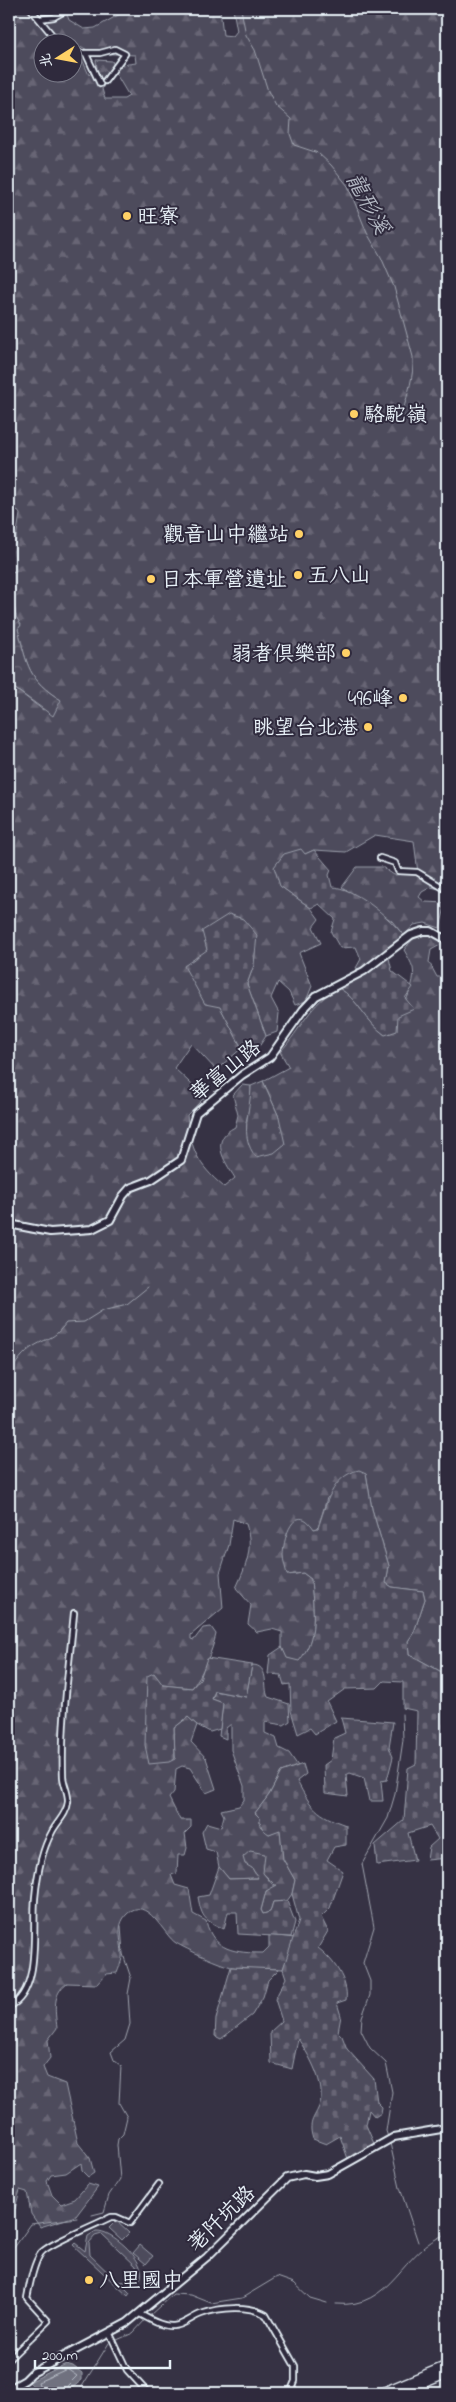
<svg xmlns="http://www.w3.org/2000/svg" width="456" height="2402" viewBox="0 0 456 2402" font-family="'Indie Flower','LXGW WenKai TC',sans-serif">
	<style>
		.grass { fill: #4d4b5c; stroke: #9a9eaa; fill-rule: evenodd }
		.forest { fill: url(#forest-firs); stroke: #9a9eaa; fill-rule: evenodd }
		.cemetery { fill: url(#cemetery-stones); stroke: #9a9eaa }
		.park { fill: url(#park-crowns); stroke: #9a9eaa }
		.water { fill: #70717f; stroke: #a0a4af }
		.lines { fill: none; stroke-linecap: round; stroke-linejoin: round }
		.shore { stroke: #b8bec8; stroke-width: 1 }
		.stream { stroke: #a0a4af; stroke-width: 1 }
		.street-casing { stroke: #e8f1f8; stroke-width: 8 }
		.secondary-casing { stroke: #e8f1f8; stroke-width: 10 }
		.highway-casing { stroke: #e8f1f8; stroke-width: 12 }
		.street { stroke: #2f2a3d; stroke-width: 4.5 }
		.secondary { stroke: #2f2a3d; stroke-width: 6 }
		.highway { stroke: #2f2a3d; stroke-width: 9 }
		.poi-dot { fill: #ffd166; stroke: #2f2a3d; stroke-width: 2 }
		.labels { text-anchor: middle; stroke-width: 4; stroke-linejoin: round; paint-order: stroke }
		.poi-label { font-size: 21px; fill: #e8f1f8; stroke: #2f2a3d; text-anchor: start }
		.street-label { font-size: 21px; fill: #e8f1f8; stroke: #2f2a3d }
		.water-label { font-size: 22px; font-style: italic; fill: #b2b7c2; stroke: #2f2a3d }
	</style>
	<defs>
		<pattern id="forest-firs" width="22" height="20" patternUnits="userSpaceOnUse" patternTransform="scale(1.25)"><rect width="22" height="20" fill="#4d4b5c"/><path d="M5 1l3.5 6h-7zM16 11l3.5 6h-7z" fill="#676574"/></pattern>
		<pattern id="cemetery-stones" width="16" height="16" patternUnits="userSpaceOnUse" patternTransform="scale(1.25)"><rect width="16" height="16" fill="#4d4b5c"/><path d="M2 7V4a2 2 0 0 1 4 0v3zM10 15v-3a2 2 0 0 1 4 0v3z" fill="#676574"/></pattern>
		<pattern id="park-crowns" width="20" height="18" patternUnits="userSpaceOnUse" patternTransform="scale(1.25)"><rect width="20" height="18" fill="#4d4b5c"/><path d="M2 6a3 3 0 1 1 6 0M12 15a3 3 0 1 1 6 0" fill="none" stroke="#676574"/></pattern>
	</defs>
	<rect width="100%" height="100%" fill="#363244"/>
	<filter id="ink" filterUnits="userSpaceOnUse"><feTurbulence type="fractalNoise" baseFrequency=".02" numOctaves="2"/><feDisplacementMap in="SourceGraphic" scale="10" xChannelSelector="R" yChannelSelector="G"/><feConvolveMatrix kernelMatrix="1 2 1 2 8 2 1 2 1" color-interpolation-filters="sRGB"/></filter>
	<g filter="url(#ink)">
		<!-- grass -->
		<path class="grass" d="M 116,2221 L 129,2233 L 122,2240 L 109,2228 Z
			M 96,2231 C 117,2229 169,2284 123,2286 L 130,2293 L 128,2296 L 73,2245 L 75,2243 L 85,2251 L 88,2236 ZM 102,2234 L 136,2266 C 138,2278 128,2284 117,2281 L 90,2255 L 89,2243 L 95,2236 Z
			M 140,2245 L 153,2256 L 146,2264 L 133,2253 Z"/>
		<!-- forest -->
		<path class="forest" d="M 9,9 L 65,9 L 69,20 L 84,29 L 95,28 L 129,9 L 220,9 L 223,35 L 233,36 L 237,31 L 233,9 L 447,9 L 447,891 L 431,887 L 422,892 L 419,897 L 425,902 L 446,903 L 440,928 L 425,923 L 414,925 L 404,936 L 392,921 L 342,887 L 357,867 L 382,867 L 394,875 L 418,873 L 414,841 L 375,835 L 346,852 L 314,850 L 305,854 L 280,886 L 311,908 L 319,919 L 313,927 L 321,943 L 299,953 L 312,986 L 306,1001 L 295,1005 L 289,992 L 278,982 L 271,998 L 279,1013 L 277,1032 L 266,1036 L 247,984 L 254,965 L 220,1007 L 242,1048 L 216,1070 L 191,1043 L 174,1068 L 205,1097 L 187,1115 C 191,1150 197,1164 224,1187 L 235,1178 C 224,1160 209,1140 235,1127 L 238,1115 L 233,1095 L 242,1085 L 251,1086 L 251,1100 L 246,1122 L 279,1117 L 263,1081 L 289,1067 L 280,1052 C 302,1029 309,1003 339,988 C 358,999 366,1022 385,1035 C 396,1018 417,989 413,968 C 411,962 407,955 404,950 C 419,930 423,930 444,943 L 431,950 L 429,962 L 437,977 L 447,977 L 447,1675 L 409,1654 L 408,1641 L 414,1632 L 425,1599 L 423,1591 L 392,1587 L 386,1583 L 389,1566 L 372,1509 L 366,1473 L 327,1498 L 318,1528 L 314,1529 L 287,1575 L 303,1573 L 311,1579 C 313,1609 319,1637 299,1662 L 286,1658 L 282,1647 L 282,1632 L 272,1629 L 257,1632 L 248,1624 L 251,1605 L 236,1588 C 246,1566 254,1548 246,1524 L 233,1519 L 229,1545 L 220,1573 L 223,1608 L 191,1635 L 191,1639 L 194,1640 L 203,1628 L 211,1627 L 216,1634 C 213,1649 202,1676 192,1688 L 162,1685 L 175,1758 L 174,1728 L 188,1717 L 197,1725 L 191,1742 L 206,1758 L 216,1789 L 206,1793 L 190,1768 L 182,1766 L 176,1769 L 174,1792 L 169,1798 L 180,1820 L 191,1820 L 191,1827 L 185,1833 L 187,1848 L 185,1855 L 178,1855 L 177,1873 L 171,1875 L 175,1885 L 189,1889 L 193,1914 L 206,1921 C 213,1951 236,1953 263,1953 L 269,1947 L 269,1935 L 295,1938 L 283,1969 C 266,1968 249,1970 233,1967 C 222,1966 186,1949 176,1943 C 164,1936 147,1894 127,1914 C 114,1927 123,1943 122,1958 C 121,1963 119,1968 117,1973 L 106,1974 L 97,1984 L 67,1983 C 52,1994 55,2010 57,2028 L 48,2040 L 50,2058 L 43,2067 L 47,2077 L 65,2084 L 78,2143 L 90,2158 L 94,2173 L 88,2177 L 82,2171 L 81,2163 L 66,2173 L 51,2175 L 47,2181 L 52,2195 L 61,2204 L 75,2199 L 88,2184 L 98,2187 L 76,2216 L 40,2227 L 31,2214 L 27,2192 L 20,2190 L 15,2209 L 9,2214 L 9,674 L 12,680 L 10,685 L 43,710 L 61,700 C 28,680 27,665 18,629 L 21,625 L 16,617 L 14,605 L 9,602 L 9,572 L 16,571 L 14,551 L 20,514 L 13,505 L 9,503 ZM 42,42 L 72,42 L 72,72 L 42,72 ZM 82,47 L 93,53 L 135,55 L 136,63 L 114,66 L 112,61 L 96,60 L 97,68 L 89,75 L 78,50 ZM 116,74 L 129,96 L 124,99 L 105,99 L 102,89 L 107,78 Z
			M 252,1665 C 270,1665 263,1687 268,1697 L 289,1704 L 290,1721 L 284,1725 L 265,1722 L 265,1733 L 276,1738 L 279,1748 L 289,1753 L 298,1766 L 281,1772 L 269,1795 L 255,1813 L 260,1818 L 260,1826 L 269,1834 L 280,1829 L 283,1859 L 295,1880 L 292,1894 L 287,1901 L 273,1902 L 270,1912 L 263,1914 L 261,1910 L 266,1891 L 275,1885 L 263,1873 L 252,1868 L 258,1878 L 229,1879 L 219,1867 L 216,1852 L 206,1849 L 202,1832 L 207,1823 L 221,1827 L 224,1816 L 221,1810 L 239,1806 L 244,1800 L 244,1786 L 231,1750 L 231,1724 L 226,1728 L 226,1739 L 219,1736 L 223,1703 L 212,1699 L 215,1691 L 246,1697 Z"/>
		<!-- cemetery -->
		<path class="cemetery" d="M 301,849 L 305,854 L 314,850 L 331,870 L 329,875 L 332,887 C 354,887 390,918 404,936 L 359,969 L 356,968 L 361,959 L 356,947 L 340,948 L 331,932 L 335,919 L 319,904 L 311,908 L 280,886 L 274,867 L 284,854 Z
			M 229,914 L 243,919 L 257,935 L 254,965 L 247,984 L 266,1036 L 260,1045 L 251,1050 L 242,1048 L 220,1007 L 205,1004 L 184,966 L 207,950 L 202,931 Z
			M 389,958 L 392,971 L 413,987 L 405,998 L 414,1009 L 398,1016 L 397,1031 L 385,1035 C 366,1022 358,999 339,988 Z
			M 263,1081 L 279,1117 L 285,1144 L 274,1153 L 256,1157 C 238,1135 251,1111 251,1086 Z
			M 359,1470 L 366,1473 L 372,1509 L 389,1566 L 386,1583 L 392,1587 L 423,1591 L 425,1599 L 414,1632 L 408,1641 L 409,1654 L 447,1675 L 447,1858 L 427,1860 L 429,1847 L 438,1839 L 430,1826 L 408,1833 L 415,1860 L 377,1865 L 375,1845 L 404,1820 L 408,1768 L 416,1764 L 417,1711 L 403,1708 L 403,1682 L 384,1681 L 377,1688 L 345,1689 L 327,1702 L 336,1721 L 315,1734 L 310,1728 L 298,1734 L 291,1711 L 290,1684 L 284,1685 L 281,1675 L 268,1674 L 270,1655 L 282,1647 L 287,1658 L 299,1661 C 319,1637 313,1609 311,1579 L 303,1573 L 287,1575 C 286,1569 283,1561 283,1555 C 283,1538 295,1500 314,1529 L 318,1528 C 326,1504 332,1476 359,1470 Z
			M 207,1658 L 252,1665 L 246,1697 L 215,1691 L 212,1699 L 223,1703 L 220,1729 L 210,1732 L 197,1725 L 188,1717 L 174,1728 L 175,1759 L 169,1762 L 149,1764 L 145,1745 L 147,1676 L 154,1673 L 163,1685 L 192,1688 L 200,1679 Z
			M 341,1718 L 393,1722 L 389,1747 L 393,1757 L 387,1780 L 381,1781 L 383,1801 L 369,1801 L 364,1778 L 350,1773 L 346,1775 L 348,1796 L 325,1793 L 324,1765 L 331,1760 L 334,1738 L 345,1733 Z
			M 303,1764 L 306,1774 L 297,1781 C 311,1808 317,1815 346,1825 L 346,1845 L 334,1847 L 327,1860 L 343,1871 L 330,1908 L 321,1917 L 328,1931 L 318,1948 C 333,1959 349,1981 346,2000 L 337,2003 L 341,2016 L 338,2032 L 342,2036 L 347,2049 L 374,2079 L 377,2102 L 382,2107 L 381,2113 L 375,2117 L 369,2110 L 366,2125 L 375,2146 L 348,2159 L 340,2136 L 326,2144 L 313,2139 C 306,2118 319,2116 321,2098 C 323,2080 308,2053 298,2039 L 292,2069 L 271,2063 L 270,2032 L 282,2021 L 275,1999 L 286,1978 L 283,1969 L 299,1920 L 292,1894 L 295,1880 L 283,1859 L 280,1830 L 269,1834 C 262,1830 260,1825 260,1818 L 255,1813 L 269,1795 L 281,1772 Z
			M 250,1851 L 265,1854 L 263,1873 L 273,1885 L 277,1885 L 266,1891 L 261,1910 L 263,1914 L 270,1912 L 273,1902 L 287,1901 L 295,1922 L 291,1937 L 238,1934 L 237,1912 L 228,1912 L 224,1929 C 205,1920 202,1919 198,1897 L 209,1895 L 219,1867 L 229,1879 L 258,1878 L 252,1868 L 245,1864 L 243,1857 Z
			M 231,1967 L 279,1969 L 268,1980 L 263,1997 L 252,2015 L 221,2039 L 215,2036 L 216,2019 Z"/>
		<!-- park -->
		<path class="park" d="M 9,602 L 14,605 L 16,617 L 21,625 L 18,629 C 27,665 28,680 61,700 L 53,716 L 10,685 L 12,681 L 9,674 Z"/>
		<!-- water -->
		<path class="water" d="M 66,2364 L 73,2366 L 82,2373 L 82,2380 L 72,2388 L 69,2393 C 50,2393 42,2397 29,2382 Z"/>
		<g class="lines">
			<!-- shore -->
			<path class="shore" d="M 42,2393 L 38,2382 L 67,2369 L 77,2376 L 68,2385 L 65,2393"/>
			<!-- stream -->
			<path class="stream" d="M 241,9 L 246,35 L 255,50 L 268,91 L 276,106 L 291,119 L 290,134 L 294,145 L 318,153 L 331,165 L 348,186 L 367,233 L 381,257 L 394,287 L 413,357 C 414,377 408,392 403,411
				M 9,1373 C 16,1364 23,1352 34,1346 C 51,1336 53,1340 66,1323 L 84,1322 L 103,1310 L 127,1304 L 148,1287
				M 388,2137 L 386,2131 L 392,2092 L 386,2063 L 370,2048 L 361,2030 L 362,2017 L 370,1995 L 370,1981 L 363,1963 L 374,1927 L 362,1864 L 388,1818 L 395,1794 L 403,1740 L 402,1714
				M 390,2143 L 400,2188 L 418,2242
				M 92,2215 L 104,2212 L 109,2195 L 120,2179 L 117,2145 L 118,2139 L 123,2134 L 127,2117 L 119,2103 L 121,2066 L 114,2060 L 111,2052 L 125,2040 L 130,2024 L 128,1994 L 131,1978 L 123,1954 L 121,1926
				M 9,2255 L 31,2224 L 77,2218
				M 9,2269 L 11,2276 L 9,2277
				M 336,2304 C 393,2310 401,2249 447,2234
				M 149,2316 L 173,2294 L 191,2295 L 211,2303 L 242,2298 L 277,2277 L 294,2283 L 310,2298 L 327,2303
				M 117,2340 L 133,2333 L 146,2319
				M 78,2393 L 109,2343"/>
			<defs>
				<path id="street" d="M 31,9 L 39,19 L 54,17 L 68,9
					M 79,9 L 85,11 L 89,9
					M 39,19 L 58,42
					M 72,53 L 100,53 L 115,49 L 125,54 L 105,81
					M 86,54 L 100,84
					M 380,858 L 395,863 L 398,871 L 417,872 L 447,890
					M 9,2007 C 42,1991 32,1928 35,1898 C 37,1876 41,1851 52,1832 C 57,1822 67,1814 68,1802 C 69,1793 63,1784 63,1776 C 61,1724 69,1665 74,1613
					M 140,2314 C 149,2319 162,2327 173,2326 C 183,2326 192,2317 201,2314 C 221,2307 249,2305 266,2315 L 295,2366 L 295,2381 L 290,2393
					M 109,2332 L 127,2370 L 148,2393
					M 9,2359 L 48,2321 L 27,2298 C 30,2284 33,2264 41,2253 C 46,2245 99,2223 111,2217 L 116,2217 L 130,2223 L 159,2184"/>
				<path id="secondary" d="M 9,1224 L 50,1232 L 92,1229 L 110,1220 L 123,1196 L 130,1188 L 151,1180 L 181,1160 L 196,1113 L 242,1075 L 270,1057 L 303,1010 L 316,996 L 364,971 L 411,935 L 423,931 L 431,931 L 447,940
					M 9,2389 L 25,2380 L 32,2373 L 127,2323 L 207,2257 L 287,2178 L 304,2174 L 315,2176 L 328,2174 L 394,2137 L 447,2128"/>
				<path id="highway" d="M 382,2393 L 447,2366
					M 399,2393 L 447,2373"/>
			</defs>
			<!-- street casing -->
			<use href="#street" class="street-casing"/>
			<!-- secondary casing -->
			<use href="#secondary" class="secondary-casing"/>
			<!-- highway casing -->
			<use href="#highway" class="highway-casing"/>
			<!-- street -->
			<use href="#street" class="street"/>
			<!-- secondary -->
			<use href="#secondary" class="secondary"/>
			<!-- highway -->
			<use href="#highway" class="highway"/>
		</g>
	</g>
	<!-- markers -->
	<g class="poi-dot">
		<circle cx="127" cy="216" r="5"/>
		<circle cx="354" cy="414" r="5"/>
		<circle cx="299" cy="534" r="5"/>
		<circle cx="298" cy="575" r="5"/>
		<circle cx="151" cy="579" r="5"/>
		<circle cx="346" cy="653" r="5"/>
		<circle cx="403" cy="698" r="5"/>
		<circle cx="368" cy="727" r="5"/>
		<circle cx="89" cy="2280" r="5"/>
	</g>
	<g class="labels">
		<!-- poi labels -->
		<g class="poi-label">
			<text x="137" y="223">旺寮</text>
			<text x="364" y="421">駱駝嶺</text>
			<text x="289" y="541" text-anchor="end">觀音山中繼站</text>
			<text x="308" y="582">五八山</text>
			<text x="161" y="586">日本軍營遺址</text>
			<text x="336" y="660" text-anchor="end">弱者俱樂部</text>
			<text x="393" y="705" text-anchor="end">496峰</text>
			<text x="358" y="734" text-anchor="end">眺望台北港</text>
			<text x="99" y="2287">八里國中</text>
		</g>
		<!-- street labels -->
		<g class="street-label">
			<text transform="translate(225 1070) rotate(-39)" y="7">華富山路</text>
			<text transform="translate(221 2218) rotate(-44)" y="7">荖阡坑路</text>
		</g>
		<!-- water labels -->
		<g class="water-label">
			<text transform="translate(369 203) rotate(61)" y="8">龍形溪</text>
		</g>
	</g>
	<!-- margin -->
	<rect width="456" height="2402" fill="none" stroke="#2f2a3d" stroke-width="30"/>
	<rect x="15" y="15" width="426" height="2372" fill="none" stroke="#e8f1f8" stroke-width="2" filter="url(#ink)"/>
	<!-- north arrow -->
	<g transform="translate(58 58) rotate(259)"><circle r="24" fill="#2f2a3d" stroke="#797a88"/>
	<path d="M0-4L9 19L0 12L-9 19Z" fill="#ffd166"/>
	<text y="-8" font-size="14" font-weight="bold" text-anchor="middle" fill="#e8f1f8">北</text>
	</g>
	<!-- scale -->
	<path d="M35 2360v8h135v-8" fill="none" stroke="#e8f1f8" stroke-width="2.5"/>
	<text x="42" y="2360" font-size="15" fill="#e8f1f8" stroke="#2f2a3d" stroke-width="4" paint-order="stroke">200 m</text>
</svg>
